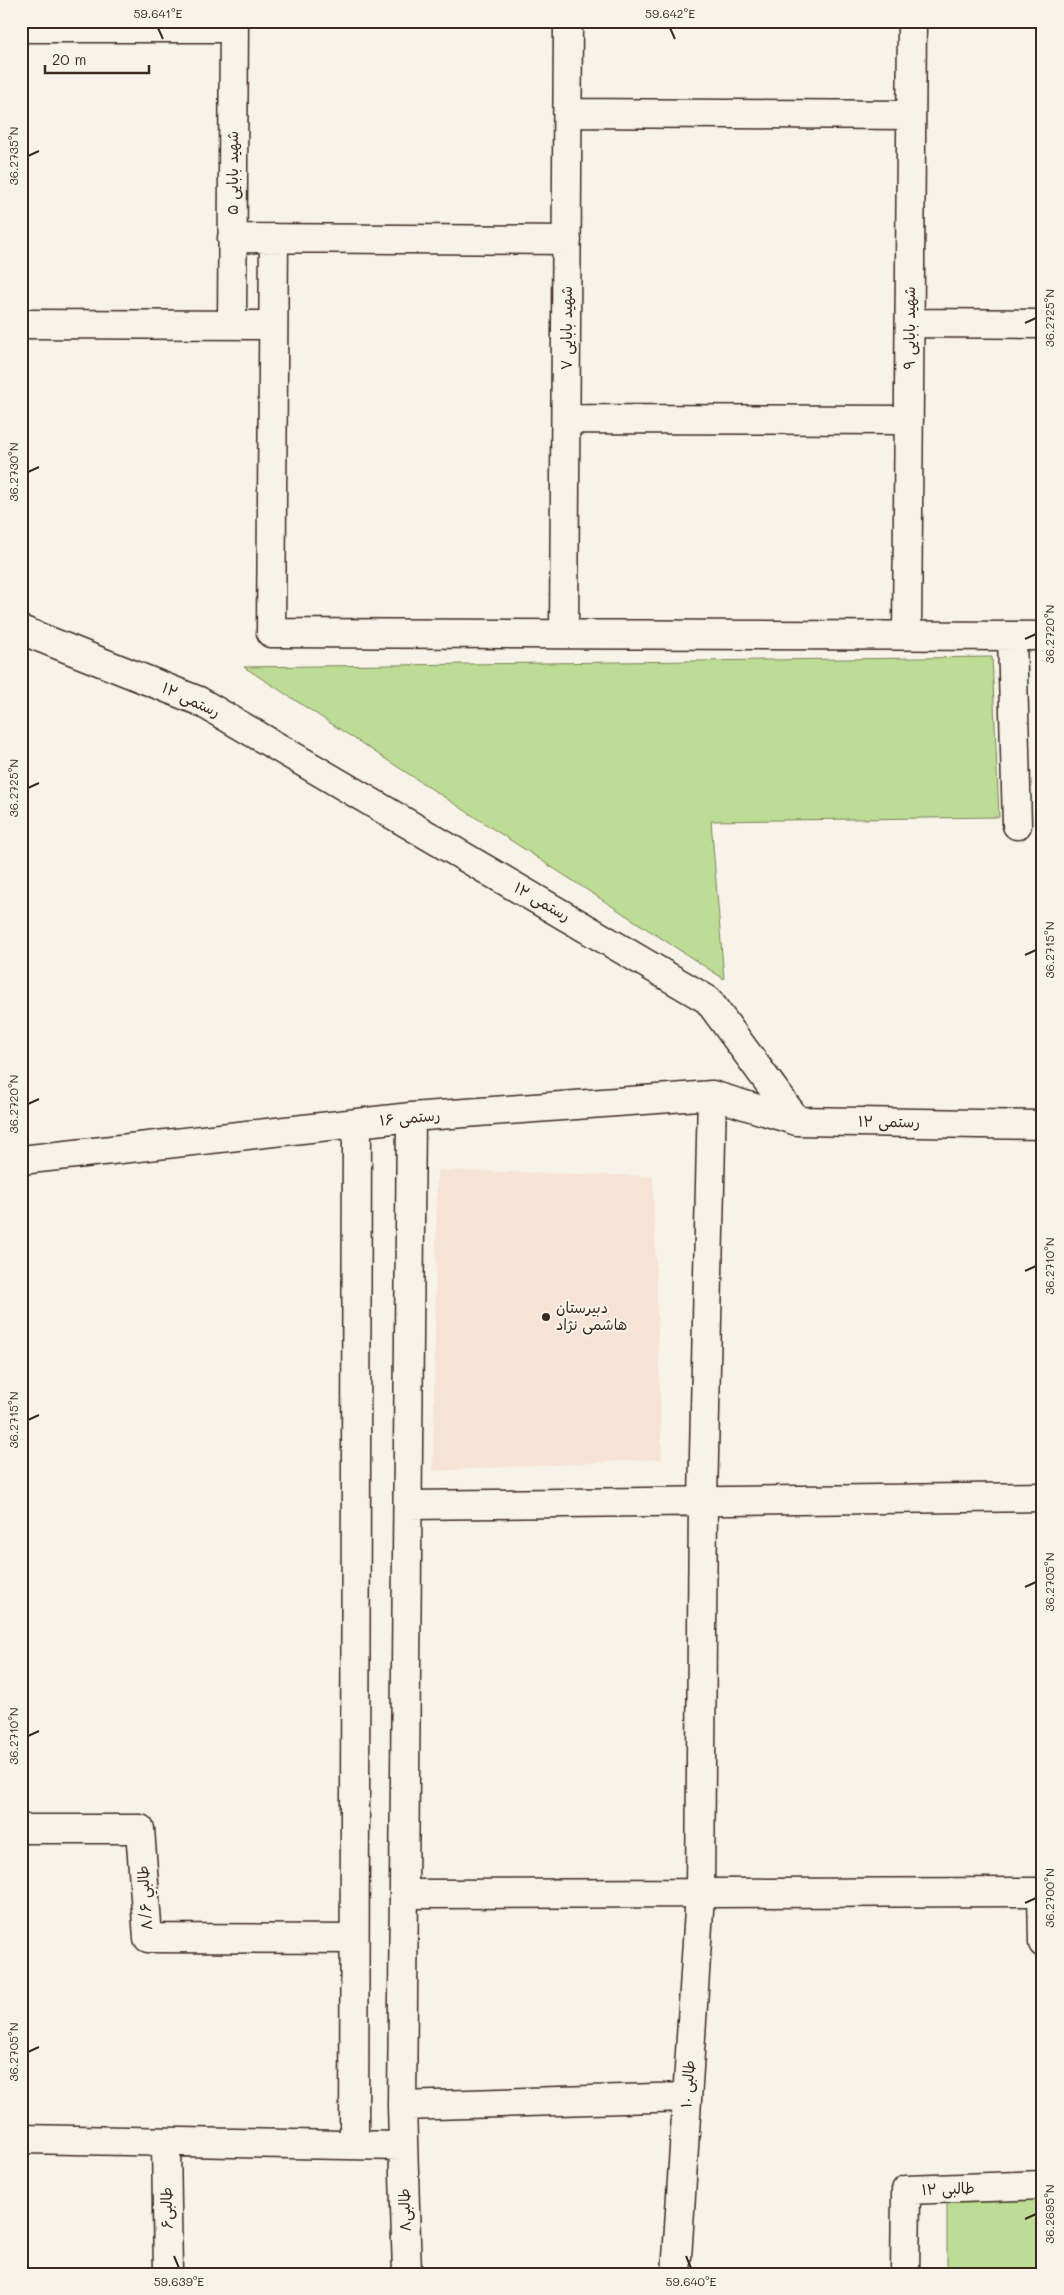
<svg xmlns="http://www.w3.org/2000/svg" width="1064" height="2295" viewBox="0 0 1064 2295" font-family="Mali,'Playpen Sans Arabic',sans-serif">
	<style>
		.built { fill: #f7e3d5 }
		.green { fill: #bddc95; stroke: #7c835a }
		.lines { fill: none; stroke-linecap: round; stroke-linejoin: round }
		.street-casing { stroke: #3b2a1e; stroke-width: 31 }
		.street { stroke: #f7f3e8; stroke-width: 28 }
		.ticks { fill: none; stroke: #3b2a1e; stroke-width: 2 }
		.poi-dot { fill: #3b2a1e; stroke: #f7f3e8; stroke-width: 2 }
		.labels { text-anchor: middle; stroke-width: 4; stroke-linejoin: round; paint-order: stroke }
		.street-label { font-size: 15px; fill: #3b2a1e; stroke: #f7f3e8 }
		.poi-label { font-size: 15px; fill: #3b2a1e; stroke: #f7f3e8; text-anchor: start }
		.neatline { fill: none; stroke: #3b2a1e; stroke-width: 2 }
		.ticks-label { font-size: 12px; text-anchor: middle; fill: #3b2a1e }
	</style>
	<rect width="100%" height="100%" fill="#f7f3e8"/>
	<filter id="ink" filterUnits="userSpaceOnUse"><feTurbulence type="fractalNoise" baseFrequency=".02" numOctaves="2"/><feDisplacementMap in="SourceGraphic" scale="10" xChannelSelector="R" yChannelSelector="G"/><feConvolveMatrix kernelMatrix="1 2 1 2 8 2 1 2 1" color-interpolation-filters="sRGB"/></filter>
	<g filter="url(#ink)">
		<!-- built -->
		<path class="built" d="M 437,1170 L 653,1176 L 662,1459 L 433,1471 Z"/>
		<!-- green -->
		<path class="green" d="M 992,657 L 999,817 L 711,821 L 724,979 L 244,667 Z
			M 1036,658 L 1043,658 L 1043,772 Z
			M 947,2198 L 1043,2198 L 1043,2274 L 947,2274 Z"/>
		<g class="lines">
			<defs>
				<path id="street" d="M 21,28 L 234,28
					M 568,113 L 911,115
					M 232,238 L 567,240
					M 274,238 L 271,633 L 1043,636
					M 910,323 L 1043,324
					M 21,324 L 273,325
					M 232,325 L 234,21
					M 566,419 L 909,420
					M 21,630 L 199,701 L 708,1000 L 797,1121 L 1043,1125
					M 564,634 L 568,21
					M 907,635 L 912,21
					M 1012,636 L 1017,825
					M 21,1160 L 411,1117 L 712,1095 L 797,1121
					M 408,1505 L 1043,1497
					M 21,1829 L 140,1829 L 148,1938 L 354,1939
					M 1042,1892 L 1043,1943
					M 404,1894 L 1043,1892
					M 402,2106 L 687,2097
					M 21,2139 L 402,2146
					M 166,2142 L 168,2274
					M 354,2145 L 357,1123
					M 407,2274 L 402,2106 L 411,1117
					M 676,2274 L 700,1894 L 703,1500 L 712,1095
					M 905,2274 L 906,2190 L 1043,2185"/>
			</defs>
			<!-- street casing -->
			<use href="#street" class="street-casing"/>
			<!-- street -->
			<use href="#street" class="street"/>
		</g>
	</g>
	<!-- ticks -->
	<path class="ticks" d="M 158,28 L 163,39M 670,28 L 675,39M 28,156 L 39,151M 1025,323 L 1036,318M 28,472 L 39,467M 1025,639 L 1036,634M 28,788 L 39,783M 1025,955 L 1036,950M 28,1104 L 39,1099M 1025,1271 L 1036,1266M 28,1420 L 39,1415M 1025,1587 L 1036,1582M 28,1736 L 39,1731M 1025,1903 L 1036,1898M 28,2052 L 39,2047M 1025,2219 L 1036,2214M 174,2256 L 179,2268M 686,2256 L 691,2268"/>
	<!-- markers -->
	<circle class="poi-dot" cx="546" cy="1317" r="5"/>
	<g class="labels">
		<!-- street labels -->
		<g class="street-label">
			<text transform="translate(233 173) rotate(-90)" y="5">شهید بابایی ۵</text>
			<text transform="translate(567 328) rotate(-90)" y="5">شهید بابایی ۷</text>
			<text transform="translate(910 328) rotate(-90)" y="5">شهید بابایی ۹</text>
			<text transform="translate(191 700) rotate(25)" y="5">رستمی ۱۲</text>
			<text transform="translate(542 902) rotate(30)" y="5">رستمی ۱۲</text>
			<text transform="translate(410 1118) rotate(-5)" y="5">رستمی ۱۶</text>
			<text transform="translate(889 1122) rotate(1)" y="5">رستمی ۱۲</text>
			<text transform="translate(145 1898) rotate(-94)" y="5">طالبي ۸/۶</text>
			<text transform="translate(688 2084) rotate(-86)" y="5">طالبی ۱۰</text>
			<text transform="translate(948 2189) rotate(-2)" y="5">طالبی ۱۲</text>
			<text transform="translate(167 2208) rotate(-91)" y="5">طالبی۶</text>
			<text transform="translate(405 2210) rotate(-92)" y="5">طالبی۸</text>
		</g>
		<!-- poi labels -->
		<g class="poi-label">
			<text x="556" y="1313">دبیرستان<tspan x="556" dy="17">هاشمی نژاد</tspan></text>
		</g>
	</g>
	<!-- margin -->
	<rect width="1064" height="2295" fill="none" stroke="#f7f3e8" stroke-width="55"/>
	<!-- scale -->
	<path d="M45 65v8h104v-8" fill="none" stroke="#3b2a1e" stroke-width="2.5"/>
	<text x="52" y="65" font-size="15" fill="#3b2a1e" stroke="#f7f3e8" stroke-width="4" paint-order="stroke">20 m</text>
	<rect x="28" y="28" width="1008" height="2240" class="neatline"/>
	<g class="ticks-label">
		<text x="158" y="18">59.641°E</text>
		<text x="670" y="18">59.642°E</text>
		<text transform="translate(14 156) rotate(-90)" y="4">36.2735°N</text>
		<text transform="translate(1050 318) rotate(-90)" y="4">36.2725°N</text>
		<text transform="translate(14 472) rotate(-90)" y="4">36.2730°N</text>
		<text transform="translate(1050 634) rotate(-90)" y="4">36.2720°N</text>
		<text transform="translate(14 788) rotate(-90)" y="4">36.2725°N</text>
		<text transform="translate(1050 950) rotate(-90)" y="4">36.2715°N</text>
		<text transform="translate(14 1104) rotate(-90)" y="4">36.2720°N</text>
		<text transform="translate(1050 1266) rotate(-90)" y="4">36.2710°N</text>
		<text transform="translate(14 1420) rotate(-90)" y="4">36.2715°N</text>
		<text transform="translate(1050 1582) rotate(-90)" y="4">36.2705°N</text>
		<text transform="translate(14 1736) rotate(-90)" y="4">36.2710°N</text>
		<text transform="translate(1050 1898) rotate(-90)" y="4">36.2700°N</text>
		<text transform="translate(14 2052) rotate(-90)" y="4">36.2705°N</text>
		<text transform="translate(1050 2214) rotate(-90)" y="4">36.2695°N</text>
		<text x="179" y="2286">59.639°E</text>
		<text x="691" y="2286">59.640°E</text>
	</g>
</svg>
